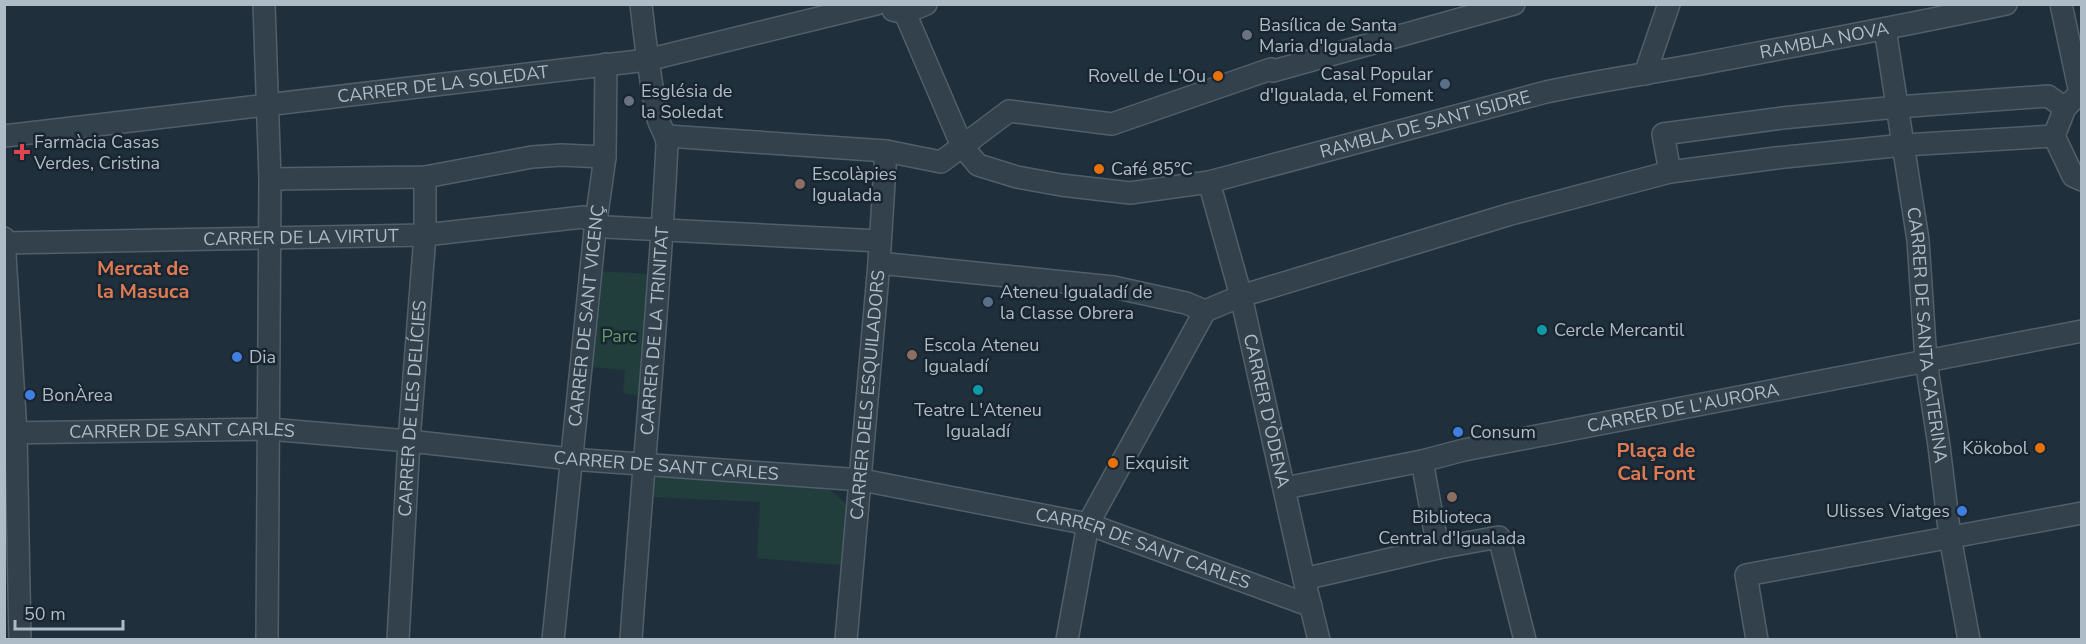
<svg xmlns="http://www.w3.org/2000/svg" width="2086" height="644" font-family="'Nunito Sans',sans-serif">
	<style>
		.green { fill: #213d3c }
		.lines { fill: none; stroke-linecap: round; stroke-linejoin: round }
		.minor-casing { stroke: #515f6a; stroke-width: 24 }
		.minor { stroke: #33414c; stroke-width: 21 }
		.worship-dot { fill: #6b7280; stroke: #192631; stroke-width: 2 }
		.food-dot { fill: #e8710a; stroke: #192631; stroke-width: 2 }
		.service-dot { fill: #5c6f8a; stroke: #192631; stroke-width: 2 }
		.health-dot { fill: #e0444e; stroke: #192631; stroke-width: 2 }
		.education-dot { fill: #8d6e63; stroke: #192631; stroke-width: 2 }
		.culture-dot { fill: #0f9aa8; stroke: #192631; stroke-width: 2 }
		.shop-dot { fill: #3f7fe0; stroke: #192631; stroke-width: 2 }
		.labels { text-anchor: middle; stroke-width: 5; stroke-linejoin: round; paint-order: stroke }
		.poi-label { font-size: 18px; fill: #aebcc8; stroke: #192631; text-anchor: start }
		.street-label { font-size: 18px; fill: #aebcc8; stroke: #192631 }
		.park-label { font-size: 18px; fill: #639c68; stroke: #192631 }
		.neighbourhood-label { font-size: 20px; font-weight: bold; fill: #df7b53; stroke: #192631 }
	</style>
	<rect width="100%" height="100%" fill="#1f303c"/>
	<g class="green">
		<path d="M599 271 651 274 640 396 623 393 625 370 588 367Z"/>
		<path d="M660 475 828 488 850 507 842 565 757 558 760 502 650 497 651 484Z"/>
	</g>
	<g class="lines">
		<defs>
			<g id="minor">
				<path d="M264 4 270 179 267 640"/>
				<path d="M2061 4 2080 93 2065 108 2054 136 2073 176 2082 180"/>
				<path d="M893 10 905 13 926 4"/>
				<path id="s1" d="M905 13 962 146 978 165 1017 177 1061 185 1130 193 1209 182 1546 92C1596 81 1645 74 1695 65 1799 45 1902 26 2006 4"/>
				<path id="s2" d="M1885 29 1918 240 1926 361 1939 446 1950 537 1969 640"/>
				<path d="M1645 74 1669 4"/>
				<path id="s3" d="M4 136 647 60 876 4"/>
				<path d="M667 136 886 151 941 162 1009 111 1112 124 1271 69 1273 71 1514 4"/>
				<path d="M1670 172 1663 134 1782 118 1897 107 2048 96 2065 108"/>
				<path d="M270 179 425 177 532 157 561 155 605 157"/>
				<path id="s4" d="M1209 182 1241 296 1304 579 1319 640"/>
				<path d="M4 238 16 433 20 640"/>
				<path id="s5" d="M4 243 425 235 583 217 606 227 880 241"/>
				<path d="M879 263 1113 287 1186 303 1205 311"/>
				<path d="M1205 311 1241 296 1511 214 1670 172 1776 158 1904 145 2054 136"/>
				<path id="s6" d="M4 433 269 429 409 441 571 459 862 480 1088 524 1311 606"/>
				<path d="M1422 461 1438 548"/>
				<path id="s7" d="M1285 488 1422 461 1464 450 2082 331"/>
				<path d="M1304 579 1438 548 1499 537 1525 640"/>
				<path id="s8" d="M398 640 409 441 425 235V177"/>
				<path id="s9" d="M553 640 596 221 605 157 606 64"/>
				<path id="s10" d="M631 640C642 475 659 310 667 145 667 133 659 127 657 115 650 78 645 42 641 4"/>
				<path id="s11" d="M846 640 879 263 886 151"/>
				<path d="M1067 640 1088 524 1205 311"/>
				<path d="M1757 640 1746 575 2082 513"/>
			</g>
		</defs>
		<use href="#minor" class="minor-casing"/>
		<use href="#minor" class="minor"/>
	</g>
	<g class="worship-dot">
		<circle cx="1247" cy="35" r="6"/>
		<circle cx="629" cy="101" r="6"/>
	</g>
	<g class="food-dot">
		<circle cx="1218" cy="76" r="6"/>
		<circle cx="1099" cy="169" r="6"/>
		<circle cx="2040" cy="448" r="6"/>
		<circle cx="1113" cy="463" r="6"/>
	</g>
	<g class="service-dot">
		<circle cx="1445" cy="84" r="6"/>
		<circle cx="988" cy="302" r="6"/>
	</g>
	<path class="health-dot" d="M19 143h6v6h6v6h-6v6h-6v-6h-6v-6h6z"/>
	<g class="education-dot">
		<circle cx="800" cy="184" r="6"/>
		<circle cx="912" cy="355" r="6"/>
		<circle cx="1452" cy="497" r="6"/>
	</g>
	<g class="culture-dot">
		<circle cx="1542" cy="330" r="6"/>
		<circle cx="978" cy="390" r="6"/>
	</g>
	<g class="shop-dot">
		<circle cx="237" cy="357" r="6"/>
		<circle cx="30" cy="395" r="6"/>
		<circle cx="1458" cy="432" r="6"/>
		<circle cx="1962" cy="511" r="6"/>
	</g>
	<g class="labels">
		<g class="poi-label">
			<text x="1259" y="31">Basílica de Santa<tspan x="1259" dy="21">Maria d'Igualada</tspan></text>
			<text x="1433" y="80" text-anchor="end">Casal Popular<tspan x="1433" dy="21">d'Igualada, el Foment</tspan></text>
			<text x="1206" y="82" text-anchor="end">Rovell de L'Ou</text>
			<text x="641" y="97">Església de<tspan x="641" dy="21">la Soledat</tspan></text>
			<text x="34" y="148">Farmàcia Casas<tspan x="34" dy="21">Verdes, Cristina</tspan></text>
			<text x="1111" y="175">Café 85°C</text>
			<text x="812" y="180">Escolàpies<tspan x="812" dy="21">Igualada</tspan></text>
			<text x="1000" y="298">Ateneu Igualadí de<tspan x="1000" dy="21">la Classe Obrera</tspan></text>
			<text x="1554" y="336">Cercle Mercantil</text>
			<text x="924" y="351">Escola Ateneu<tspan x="924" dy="21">Igualadí</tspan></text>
			<text x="249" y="363">Dia</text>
			<text x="42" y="401">BonÀrea</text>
			<text x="978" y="416" text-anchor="middle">Teatre L'Ateneu<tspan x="978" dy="21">Igualadí</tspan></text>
			<text x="1470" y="438">Consum</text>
			<text x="2028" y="454" text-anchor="end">Kökobol</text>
			<text x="1125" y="469">Exquisit</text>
			<text x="1950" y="517" text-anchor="end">Ulisses Viatges</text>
			<text x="1452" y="523" text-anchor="middle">Biblioteca<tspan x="1452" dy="21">Central d'Igualada</tspan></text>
		</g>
		<g class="street-label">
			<text dy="6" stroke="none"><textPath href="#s1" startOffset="1036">RAMBLA NOVA</textPath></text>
			<text dy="6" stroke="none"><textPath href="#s3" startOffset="442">CARRER DE LA SOLEDAT</textPath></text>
			<text dy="6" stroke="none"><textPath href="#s1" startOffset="628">RAMBLA DE SANT ISIDRE</textPath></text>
			<text dy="6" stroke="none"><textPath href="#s5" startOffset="297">CARRER DE LA VIRTUT</textPath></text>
			<text dy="6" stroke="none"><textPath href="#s9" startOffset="326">CARRER DE SANT VICENÇ</textPath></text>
			<text dy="6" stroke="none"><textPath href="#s10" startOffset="310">CARRER DE LA TRINITAT</textPath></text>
			<text dy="6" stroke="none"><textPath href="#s2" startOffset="309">CARRER DE SANTA CATERINA</textPath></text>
			<text dy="6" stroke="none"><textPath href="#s11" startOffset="246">CARRER DELS ESQUILADORS</textPath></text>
			<text dy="6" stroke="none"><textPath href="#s8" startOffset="232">CARRER DE LES DELÍCIES</textPath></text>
			<text dy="6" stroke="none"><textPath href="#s7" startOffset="406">CARRER DE L'AURORA</textPath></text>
			<text dy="6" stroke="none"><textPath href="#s4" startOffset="236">CARRER D'ÒDENA</textPath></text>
			<text dy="6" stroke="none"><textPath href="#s6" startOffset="178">CARRER DE SANT CARLES</textPath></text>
			<text dy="6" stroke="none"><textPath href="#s6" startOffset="664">CARRER DE SANT CARLES</textPath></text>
			<text dy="6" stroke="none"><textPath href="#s6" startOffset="1150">CARRER DE SANT CARLES</textPath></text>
		</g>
		<g class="park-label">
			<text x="619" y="342">Parc</text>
		</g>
		<g class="neighbourhood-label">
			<text x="143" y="275">Mercat de<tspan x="143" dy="23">la Masuca</tspan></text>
			<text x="1656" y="457">Plaça de<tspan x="1656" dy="23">Cal Font</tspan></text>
		</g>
	</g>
	<rect width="2086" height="644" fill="none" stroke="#aebcc8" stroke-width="12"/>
	<path d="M15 620v9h108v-9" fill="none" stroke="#aebcc8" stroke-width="3"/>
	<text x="24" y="620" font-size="18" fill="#aebcc8" stroke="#192631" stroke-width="4.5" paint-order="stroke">50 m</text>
</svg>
